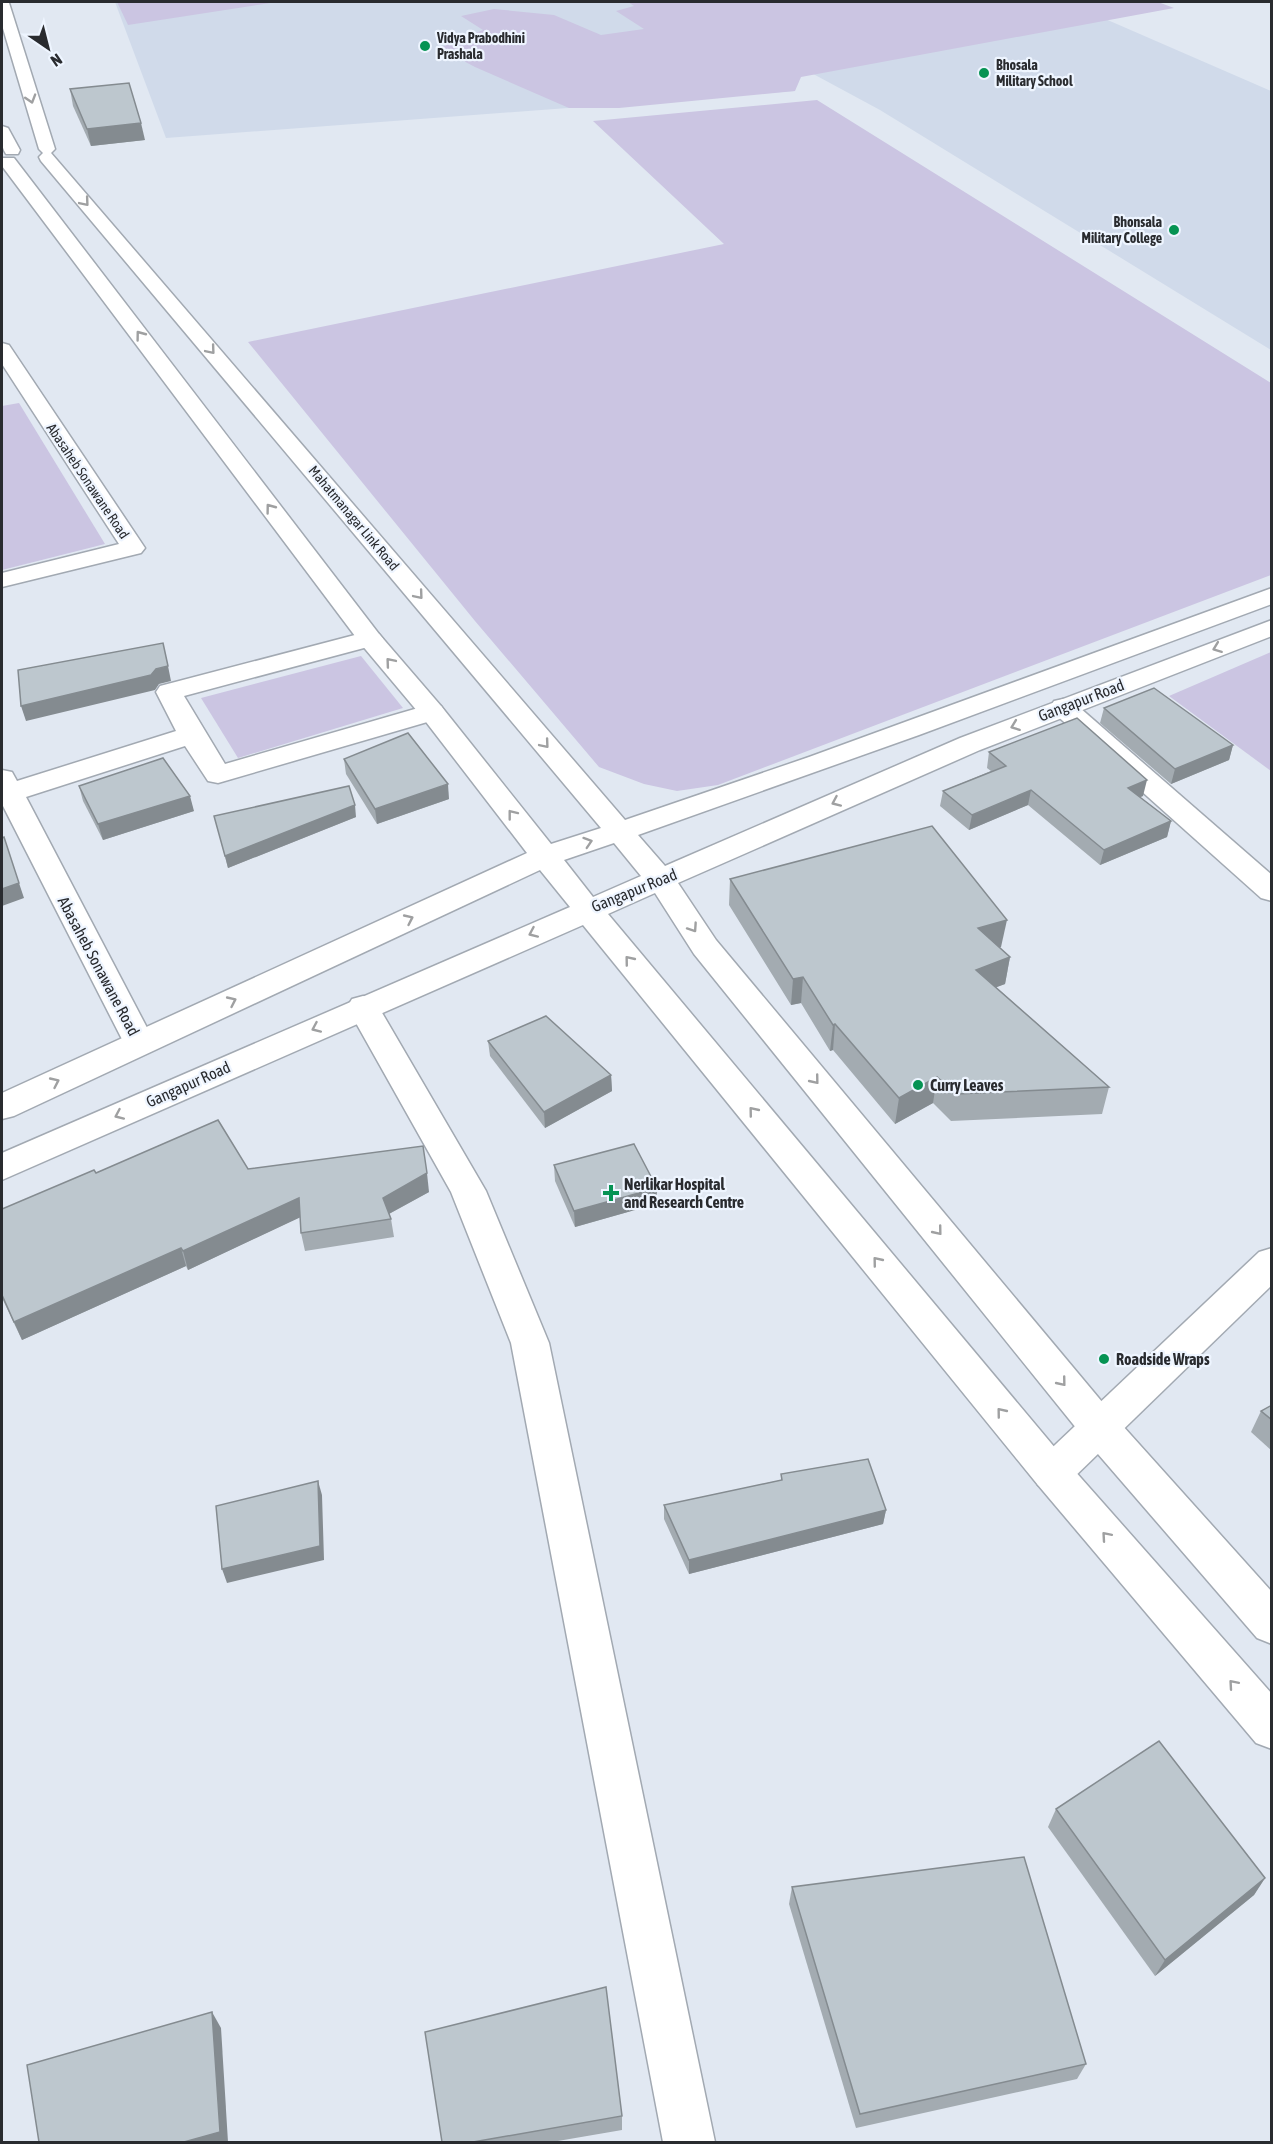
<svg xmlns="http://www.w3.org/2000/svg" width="1273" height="2144" font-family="'Asap Condensed',sans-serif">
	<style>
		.built { fill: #d0daea }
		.green { fill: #cbc5e2 }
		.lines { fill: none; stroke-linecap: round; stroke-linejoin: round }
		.minor-casing { stroke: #a2a9b2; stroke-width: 3 }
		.major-casing { stroke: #a2a9b2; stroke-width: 3 }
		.minor { fill: #fff; fill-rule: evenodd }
		.major { fill: #fff; fill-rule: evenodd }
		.wall { fill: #a3abb1 }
		.shaded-wall { fill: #848b90 }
		.building { fill: #bdc7ce; stroke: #848b90; stroke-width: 1.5 }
		.oneway { stroke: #9fa0a1 }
		.poi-dot { fill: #059353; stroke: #eef5ff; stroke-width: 2 }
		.labels { text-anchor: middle; stroke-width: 4.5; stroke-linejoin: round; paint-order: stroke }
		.far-poi-label { font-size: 14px; font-weight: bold; fill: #292b2f; stroke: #eef5ff; text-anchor: start }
		.far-street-label { font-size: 14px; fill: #292b2f; stroke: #eef5ff }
		.street-label { font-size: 16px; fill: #292b2f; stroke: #eef5ff }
		.poi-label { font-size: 16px; font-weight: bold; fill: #292b2f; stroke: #eef5ff; text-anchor: start }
	</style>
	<rect width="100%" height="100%" fill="#e1e8f2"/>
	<g class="built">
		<path d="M115 2H640L795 91 166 138Z"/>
		<path d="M1080 8 1271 91V350L880 110 804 69Z"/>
	</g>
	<g class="green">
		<path d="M117 2H277L128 25Z"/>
		<path d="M628 2H1158L1174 8 801 77 795 91 619 108H569L475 67 439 48 483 30 461 16 494 9 554 15 601 35 644 29 616 11 634 6Z"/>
		<path d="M817 100 1271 383V575L718 785 677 791 644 784 599 767 475 621 248 342 724 244 593 121Z"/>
		<path d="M19 403 105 544 2 570V406Z"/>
		<path d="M1271 652V771L1169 696Z"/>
		<path d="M361 656 403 708 238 758 201 698Z"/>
	</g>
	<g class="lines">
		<defs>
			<g id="minor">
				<path d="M2 343 9 345 145 548 141 553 2 587V573L119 544 2 364Z"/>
				<path d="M370 631 379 634 383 639 379 644 184 696 225 764 432 704 441 706 445 712 441 718 218 783 208 781 185 746 26 797 155 1043 150 1051 139 1055 128 1051 2 804V770L12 772 17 781 176 731 156 692 160 686Z"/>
				<path d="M1063 699 1072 701 1272 875V901L1261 898 1054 713 1050 707 1054 701Z"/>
				<path d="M363 996 374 999 486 1191 549 1343 715 2142H663L511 1343 451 1192 347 1007 352 999Z"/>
				<path d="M1272 1248V1285L1066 1485 1052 1491 1038 1485 1032 1473 1038 1461 1259 1252Z"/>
			</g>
			<g id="major">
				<path d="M2 2 9 3 55 149 51 153 625 820 809 757 1272 588V604L919 735 638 835 665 866 960 738 1272 620V636L980 750 678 883 716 940 1113 1415 1272 1592V1644L1257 1638 1085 1439 694 954 655 893 608 914 1066 1461 1272 1694V1749L1256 1743 1038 1485 583 925 2 1180V1153L570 907 540 870 14 1116 2 1119V1093L527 853 423 718 361 644 2 166V158H14L379 634 441 706 551 844 601 828 41 161 39 157 43 153 39 149 2 25ZM614 843 641 876 593 897 564 860Z"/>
				<path d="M2 126 8 128 20 150 18 154H6C0 145 1 135 2 126Z"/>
			</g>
		</defs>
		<use href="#minor" class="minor-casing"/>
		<use href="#major" class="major-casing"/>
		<use href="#minor" class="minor"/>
		<use href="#major" class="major"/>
	</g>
	<g class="wall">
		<path d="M70 89 145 140 91 146 73 106Z"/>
		<path d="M1104 708 1233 745 1229 760 1171 784 1100 723Z"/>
		<path d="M989 752 1143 796 1140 797 1171 821 1167 837 1100 865 1028 805 969 830 940 806 943 791 991 771 987 768Z"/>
		<path d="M344 759 449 799 377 824 346 774Z"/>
		<path d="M79 786 194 811 103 840 83 801Z"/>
		<path d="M214 816 356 817 228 868Z"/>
		<path d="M730 879 1001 947H999L1010 957 1005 984 996 987 1109 1087 1102 1114 951 1121 933 1103 895 1124 833 1050 830 1051 801 1003 791 1005 729 905Z"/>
		<path d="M488 1041 611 1075 612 1091 545 1128 490 1056Z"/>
		<path d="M554 1165 657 1188 656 1204 575 1227 555 1181Z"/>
		<path d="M248 1169 429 1192 389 1214 391 1219 394 1237 305 1251 301 1233 300 1217 188 1270 186 1266 22 1340 2 1298V1209L96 1173Z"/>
		<path d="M1272 1405V1451L1251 1432 1261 1411Z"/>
		<path d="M781 1474 886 1510 883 1524 689 1574 664 1519V1505L781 1480Z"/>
		<path d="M1056 1809 1265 1878 1254 1895 1155 1976 1048 1827Z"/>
		<path d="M792 1887 1086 2064 1077 2079 856 2128 789 1904Z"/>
		<path d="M622 2116V2130L552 2142H442Z"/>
	</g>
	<g class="shaded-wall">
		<path d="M141 123 145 140 91 146 87 129Z"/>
		<path d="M168 666 171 681 159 684 155 690 26 721 21 706Z"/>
		<path d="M1233 745 1229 760 1171 784 1175 769Z"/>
		<path d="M1147 780 1143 796 1125 803 1128 788Z"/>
		<path d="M448 784 449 799 377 824 375 809Z"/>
		<path d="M1031 790 1028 805 969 830 972 815Z"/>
		<path d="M190 796 194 811 103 840 98 824Z"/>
		<path d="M355 805 356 817 228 868 225 856Z"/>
		<path d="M1171 821 1167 837 1100 865 1104 850Z"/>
		<path d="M19 883 24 898 2 906V889Z"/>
		<path d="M1007 920 1001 947 973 955 978 928Z"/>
		<path d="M1010 957 1005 984 971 997 976 970Z"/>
		<path d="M803 977 801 1003 791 1005 793 979Z"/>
		<path d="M835 1024 833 1050 830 1051 833 1025Z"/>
		<path d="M611 1075 612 1091 545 1128 544 1112Z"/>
		<path d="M937 1077 933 1103 895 1124 899 1098Z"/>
		<path d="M427 1173 429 1192 385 1216 383 1198Z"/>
		<path d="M657 1188 656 1204 575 1227 574 1211Z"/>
		<path d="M299 1198 303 1216 188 1270 183 1251Z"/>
		<path d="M181 1248 186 1266 22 1340 14 1322Z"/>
		<path d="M318 1481 322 1495 324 1560 227 1583 222 1569Z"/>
		<path d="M886 1510 883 1524 689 1574V1560Z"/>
		<path d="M1265 1878 1254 1895 1155 1976 1165 1960Z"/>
		<path d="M212 2012 221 2028 228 2142H184Z"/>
	</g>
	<g class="building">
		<path d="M129 83 141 123 87 129 70 89Z"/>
		<path d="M163 643 168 666 156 669 151 675 21 706 18 670Z"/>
		<path d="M1154 688 1233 745 1175 769 1104 708Z"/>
		<path d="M1077 718 1147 780 1128 788 1171 821 1104 850 1031 790 972 815 943 791 1006 766 989 752Z"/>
		<path d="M408 733 448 784 375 809 344 759Z"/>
		<path d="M163 758 190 796 98 824 79 786Z"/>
		<path d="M349 786 355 805 225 856 214 816Z"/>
		<path d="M932 826 1007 920 978 928 1010 957 976 970 1109 1087 956 1094 937 1077 899 1098 835 1024 833 1025 803 977 793 979 730 879Z"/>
		<path d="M4 837 19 883 2 889V838Z"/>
		<path d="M546 1016 611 1075 544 1112 488 1041Z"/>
		<path d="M218 1120 248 1169 423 1146 427 1173 383 1198 391 1219 301 1233 299 1198 183 1251 181 1248 14 1322 2 1295V1209L94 1170 96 1173Z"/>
		<path d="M634 1144 657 1188 574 1211 554 1165Z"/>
		<path d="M1272 1405V1420L1261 1411Z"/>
		<path d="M868 1459 886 1510 689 1560 664 1505 782 1480 781 1474Z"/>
		<path d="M318 1481 320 1546 222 1569 216 1506Z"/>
		<path d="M1159 1741 1265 1878 1165 1960 1056 1809Z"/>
		<path d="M1024 1857 1086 2064 860 2114 792 1887Z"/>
		<path d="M606 1987 622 2116 473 2142H442L425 2032Z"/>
		<path d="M212 2012 220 2132 184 2142H39L27 2065Z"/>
	</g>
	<defs><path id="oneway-chevron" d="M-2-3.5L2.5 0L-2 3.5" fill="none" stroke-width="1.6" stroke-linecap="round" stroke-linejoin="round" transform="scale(1.5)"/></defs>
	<g class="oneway">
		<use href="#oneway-chevron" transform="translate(31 99) rotate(73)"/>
		<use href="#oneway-chevron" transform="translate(85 202) rotate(50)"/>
		<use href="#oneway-chevron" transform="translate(140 335) rotate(-127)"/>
		<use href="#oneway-chevron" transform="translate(211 350) rotate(50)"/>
		<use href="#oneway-chevron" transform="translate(270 508) rotate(-127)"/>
		<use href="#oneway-chevron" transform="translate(419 595) rotate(50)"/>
		<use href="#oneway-chevron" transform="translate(1217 648) rotate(159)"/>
		<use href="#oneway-chevron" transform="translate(390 662) rotate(-130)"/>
		<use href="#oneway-chevron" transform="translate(1015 726) rotate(159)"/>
		<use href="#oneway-chevron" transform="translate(545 744) rotate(50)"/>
		<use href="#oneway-chevron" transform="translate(836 802) rotate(156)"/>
		<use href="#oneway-chevron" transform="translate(512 814) rotate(-128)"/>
		<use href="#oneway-chevron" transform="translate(588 842) rotate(-18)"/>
		<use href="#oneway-chevron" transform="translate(409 919) rotate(-25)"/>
		<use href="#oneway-chevron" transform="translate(693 928) rotate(56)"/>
		<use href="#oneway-chevron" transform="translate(533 933) rotate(156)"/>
		<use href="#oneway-chevron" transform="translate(629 960) rotate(-129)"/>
		<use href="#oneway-chevron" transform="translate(232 1001) rotate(-25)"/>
		<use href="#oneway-chevron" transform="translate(316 1028) rotate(156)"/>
		<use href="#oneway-chevron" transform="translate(815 1080) rotate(51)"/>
		<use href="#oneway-chevron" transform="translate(55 1082) rotate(-25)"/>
		<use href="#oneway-chevron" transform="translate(753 1111) rotate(-129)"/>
		<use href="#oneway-chevron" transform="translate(119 1115) rotate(156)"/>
		<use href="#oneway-chevron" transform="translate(938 1231) rotate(51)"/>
		<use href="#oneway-chevron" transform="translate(877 1261) rotate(-129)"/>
		<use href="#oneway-chevron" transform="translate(1062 1382) rotate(51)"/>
		<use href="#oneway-chevron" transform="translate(1001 1412) rotate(-129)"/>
		<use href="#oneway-chevron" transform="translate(1106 1536) rotate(-131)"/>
		<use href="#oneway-chevron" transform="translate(1233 1684) rotate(-131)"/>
	</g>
	<g class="poi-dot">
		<circle cx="425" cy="46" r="6"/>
		<circle cx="984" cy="73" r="6"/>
		<circle cx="1174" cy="230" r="6"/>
		<circle cx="918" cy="1085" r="6"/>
		<path d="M608 1184h6v6h6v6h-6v6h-6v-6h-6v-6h6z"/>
		<circle cx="1104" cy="1359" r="6"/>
	</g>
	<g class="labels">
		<g class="far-poi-label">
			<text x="437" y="43">Vidya Prabodhini<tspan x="437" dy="16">Prashala</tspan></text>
			<text x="996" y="70">Bhosala<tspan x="996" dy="16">Military School</tspan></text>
			<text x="1162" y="227" text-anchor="end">Bhonsala<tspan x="1162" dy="16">Military College</tspan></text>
		</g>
		<g class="far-street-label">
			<text transform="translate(88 481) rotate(56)" y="5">Abasaheb Sonawane Road</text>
			<text transform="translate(354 518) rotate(50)" y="5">Mahatmanagar Link Road</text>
		</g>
		<g class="street-label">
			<text transform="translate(1081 700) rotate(-21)" y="6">Gangapur Road</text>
			<text transform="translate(634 890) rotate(-22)" y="6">Gangapur Road</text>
			<text transform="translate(99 966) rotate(62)" y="6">Abasaheb Sonawane Road</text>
			<text transform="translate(188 1084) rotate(-24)" y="6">Gangapur Road</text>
		</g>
		<g class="poi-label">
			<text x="930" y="1091">Curry Leaves</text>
			<text x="624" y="1190">Nerlikar Hospital<tspan x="624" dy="18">and Research Centre</tspan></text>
			<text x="1116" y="1365">Roadside Wraps</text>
		</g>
	</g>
	<rect width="1273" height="2144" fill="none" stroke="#292b2f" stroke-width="6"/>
	<g transform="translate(48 48) rotate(145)" stroke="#eef5ff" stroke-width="4.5" paint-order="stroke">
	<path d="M0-4.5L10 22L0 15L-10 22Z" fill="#292b2f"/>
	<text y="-9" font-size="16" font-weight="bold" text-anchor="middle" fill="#292b2f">N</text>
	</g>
</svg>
